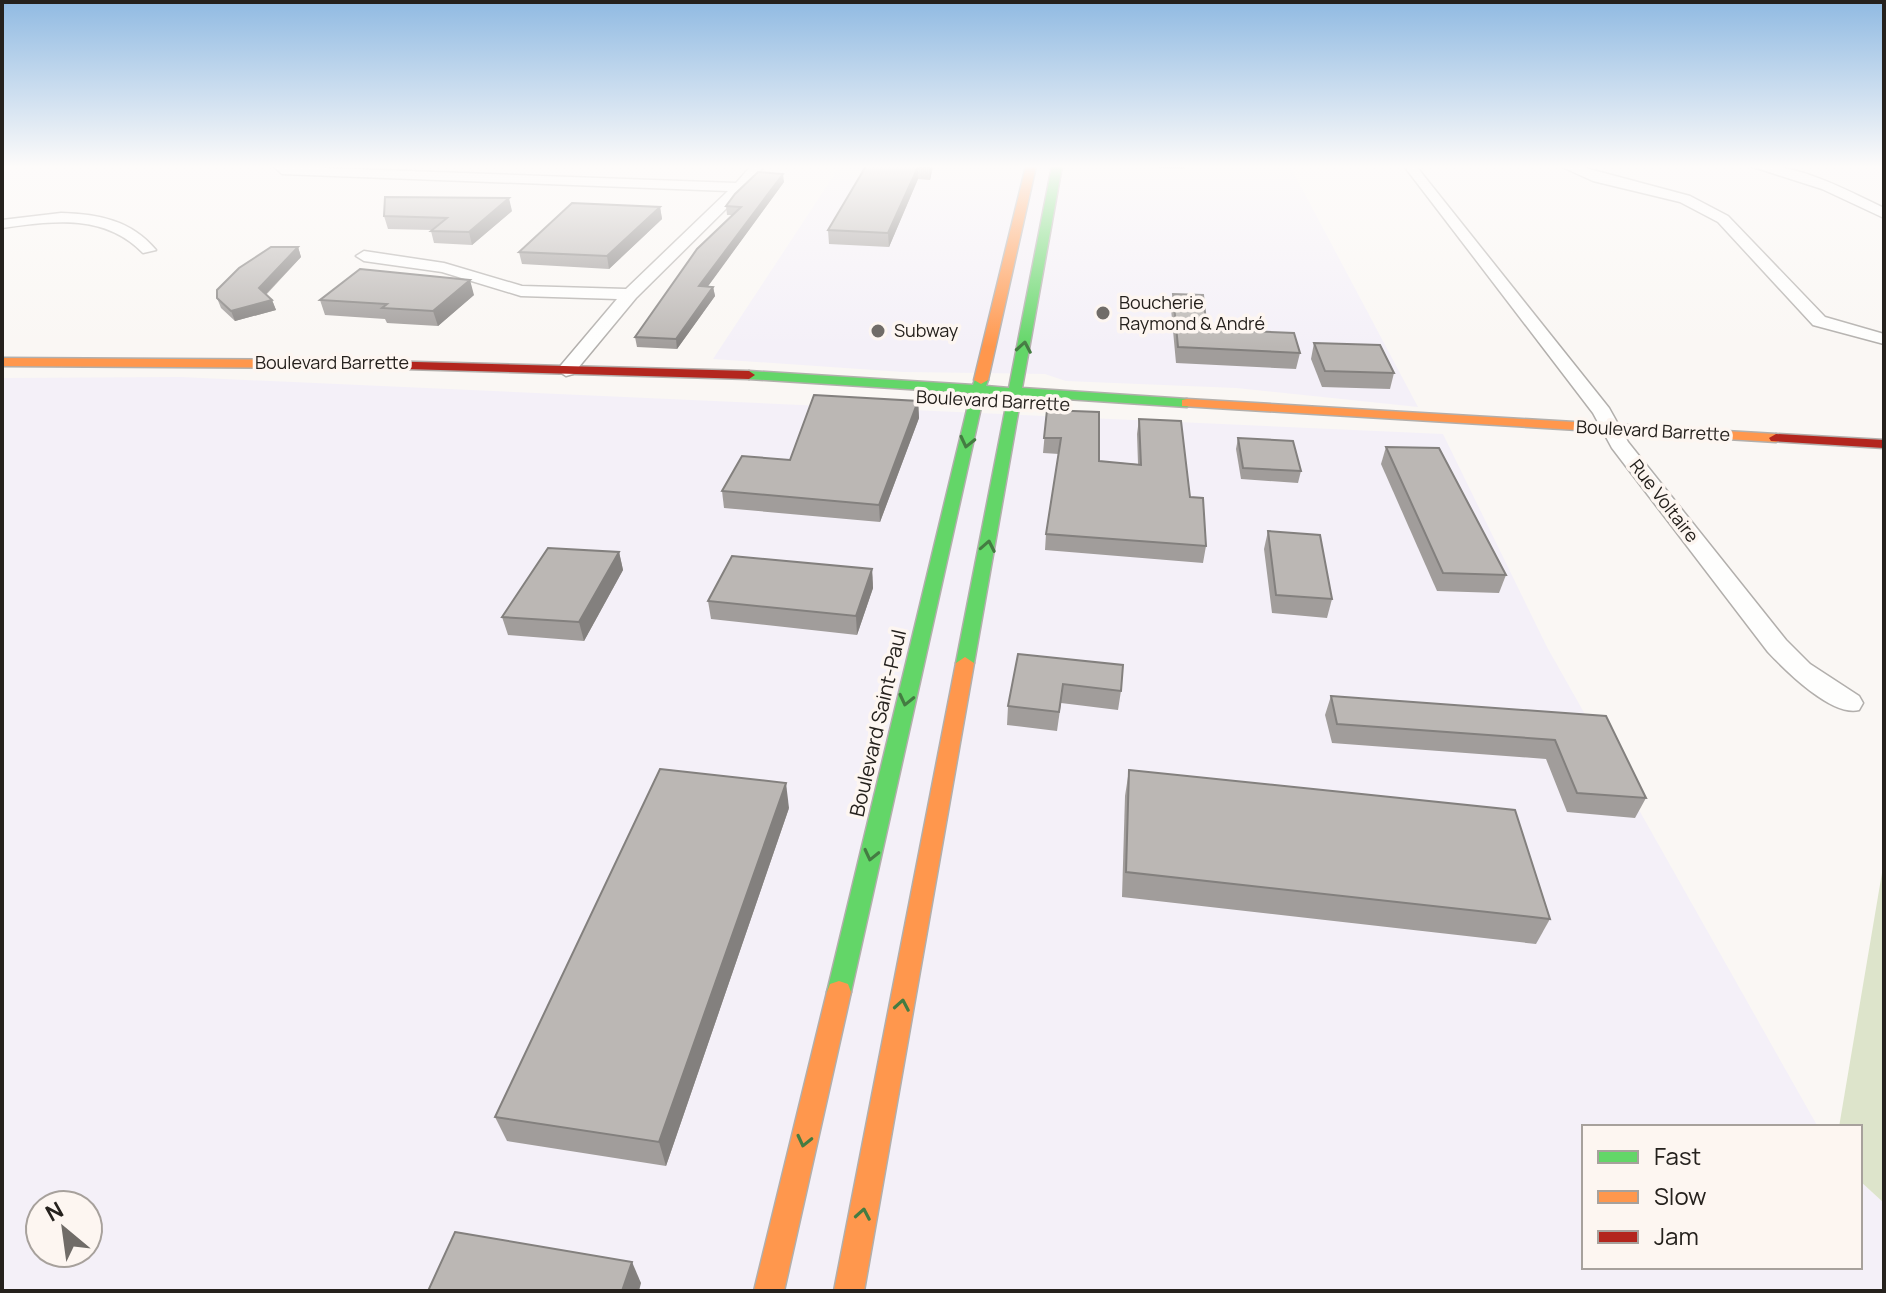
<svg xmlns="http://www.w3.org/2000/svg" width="1886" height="1293" font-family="Manrope,sans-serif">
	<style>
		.commercial { fill: #f4f0f8; fill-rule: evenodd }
		.green { fill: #dde4cb }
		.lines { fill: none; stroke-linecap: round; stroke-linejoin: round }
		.street-casing { stroke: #b2afac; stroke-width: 3 }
		.fast-casing { stroke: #b2afac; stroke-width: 3 }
		.slow-casing { stroke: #b2afac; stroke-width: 3 }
		.jam-casing { stroke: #b2afac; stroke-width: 3 }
		.street { fill: #fefefd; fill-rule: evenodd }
		.fast { fill: #63d668; fill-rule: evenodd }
		.slow { fill: #ff974d; fill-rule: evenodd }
		.jam { fill: #b3261e; fill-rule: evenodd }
		.wall { fill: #a19d9b }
		.shaded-wall { fill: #83807e }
		.building { fill: #bbb7b4; stroke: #83807e; stroke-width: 2 }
		.oneway { stroke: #447c42 }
		.poi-dot { fill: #706c68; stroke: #fdf6f1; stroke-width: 3 }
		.labels { text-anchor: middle; stroke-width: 7; stroke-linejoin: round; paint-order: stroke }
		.far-poi-label { font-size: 18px; fill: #25211d; stroke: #fdf6f1; text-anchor: start }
		.far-street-label { font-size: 18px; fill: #25211d; stroke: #fdf6f1 }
		.street-label { font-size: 20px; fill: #25211d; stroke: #fdf6f1 }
	</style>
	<rect width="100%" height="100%" fill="#faf7f4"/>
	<g class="commercial">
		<path d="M840 166H1290L1418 407 1236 388 1066 381 1045 374 903 372 713 359Z"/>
		<path d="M181 377 1443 434 1547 647 1818 1127H1584V1267H1860V1181L1884 1203V1291H2V378ZM40 1205H88V1253H40Z"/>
	</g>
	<path class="green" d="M1884 861V1203L1860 1181V1127H1839Z"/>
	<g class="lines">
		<defs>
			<g id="street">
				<path d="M273 166 736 183 751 166H764L745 190 636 298 573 374 566 376 557 370 617 299 521 296 442 272 364 261 356 256 364 251 444 263 522 286 626 289 728 191 282 174Z"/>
				<path d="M1404 166H1416L1609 408 1628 442 1786 640 1810 664 1859 696 1863 703 1859 710C1832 717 1786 671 1768 652L1612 448 1593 413Z"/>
				<path d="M1560 166H1578L1690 196 1728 216 1825 317 1884 334V344L1813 325 1718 222 1680 202 1593 181Z"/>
				<path d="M1750 166C1796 162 1844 189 1884 208V218L1822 189Z"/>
				<path d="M61 213C98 214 131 220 156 250L143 253C104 213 53 221 2 228V220Z"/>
			</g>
			<path id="fast" d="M1052 166H1062L1022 388 1187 399 1194 403 1187 407 1021 396 974 663 965 669 956 663 1008 396 984 394 851 992 848 1000 839 1003 830 1000 827 992 971 393 749 379 743 375 749 371 973 385 976 377 981 376 988 380 986 386 1009 388Z"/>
			<g id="slow">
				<path d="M1026 166H1036L988 380 981 384 974 380Z"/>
				<path d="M2 358 341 360 347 364 341 368 2 366Z"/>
				<path d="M1187 399 1776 434 1783 438 1776 442 1182 406V400Z"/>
				<path d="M965 657 974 663 864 1291H834L956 663Z"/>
				<path d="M839 981 848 984 851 992 784 1291H754L827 992 830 984Z"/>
			</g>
			<g id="jam">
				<path d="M341 360 749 371 755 375 749 379 336 367 335 364Z"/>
				<path d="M1776 434 1884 440V448L1771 441 1769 438Z"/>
			</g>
		</defs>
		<use href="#street" class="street-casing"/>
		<use href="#fast" class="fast-casing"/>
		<use href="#slow" class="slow-casing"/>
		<use href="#jam" class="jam-casing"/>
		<use href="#street" class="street"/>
		<use href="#fast" class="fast"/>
		<use href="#slow" class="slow"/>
		<use href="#jam" class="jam"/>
	</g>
	<g class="wall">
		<path d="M866 166H933L930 180 918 179 889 247 829 244 828 230Z"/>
		<path d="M1120 166H1186L1185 169Z"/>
		<path d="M784 182 707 287H713L715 296 677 349 637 347 635 337 732 215H727L726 206Z"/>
		<path d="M660 207 662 219 609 269 522 264 519 252Z"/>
		<path d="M512 211 472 245 434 243 431 231 432 230 388 229 384 216Z"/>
		<path d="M298 247 301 257 266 295 272 300 276 310 235 321 221 308 217 298Z"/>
		<path d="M1173 294 1207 329 1300 353 1296 369 1176 363 1171 309Z"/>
		<path d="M474 295 438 326 387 323 385 319 325 315 320 300Z"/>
		<path d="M1314 343 1394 373 1390 389 1322 387 1311 359Z"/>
		<path d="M918 401 919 418 880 522 724 508 722 491Z"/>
		<path d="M1047 410 1099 461 1138 464 1137 434 1139 419 1190 497 1206 546 1203 563 1045 550 1046 534 1059 454 1043 453Z"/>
		<path d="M1238 438 1301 471 1298 483 1241 479 1236 449Z"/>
		<path d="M1386 447 1506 575 1499 593 1437 591 1381 464Z"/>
		<path d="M1268 531 1332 599 1327 618 1272 613 1264 549Z"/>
		<path d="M619 552 623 570 584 641 508 635 502 617Z"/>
		<path d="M872 569 873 588 857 635 711 619 708 601Z"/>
		<path d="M1018 654 1121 691 1118 710 1061 703 1057 731 1007 725 1008 706Z"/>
		<path d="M1331 696 1606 716 1646 798 1635 818 1567 812 1546 759 1332 743 1325 715Z"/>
		<path d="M1129 770 1550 919 1536 944 1122 897 1125 796Z"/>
		<path d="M789 808 666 1166 507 1141 495 1117Z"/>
	</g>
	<g class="shaded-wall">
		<path d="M930 166H933L930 180Z"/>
		<path d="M918 167V179L889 247 888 233Z"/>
		<path d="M783 174 784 182 701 296 699 286Z"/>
		<path d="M509 198 512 211 472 245 469 232Z"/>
		<path d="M660 207 662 219 609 269 607 256Z"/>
		<path d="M298 247 301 257 262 298 259 288Z"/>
		<path d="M470 280 474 295 438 326 433 311Z"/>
		<path d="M713 287 715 296 677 349 676 339Z"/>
		<path d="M272 300 276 310 235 321 231 311Z"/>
		<path d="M918 401 919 418 880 522 879 505Z"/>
		<path d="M619 552 623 570 584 641 579 622Z"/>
		<path d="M872 569 873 588 857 635 856 616Z"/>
		<path d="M786 783 789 808 666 1166 659 1142Z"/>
		<path d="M632 1262 641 1283 639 1291H622Z"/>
	</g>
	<g class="building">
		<path d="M866 166H930V167H918L888 233 828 230Z"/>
		<path d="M758 172 783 174 699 286 713 287 676 339 635 337 697 249 741 207 726 206 735 194Z"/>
		<path d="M385 197 509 198 469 232 431 231 447 218 384 216Z"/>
		<path d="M572 203 660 207 607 256 519 252Z"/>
		<path d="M271 247H298L259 288 272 300 231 311 217 298V290L239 268Z"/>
		<path d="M360 269 470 280 433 311 382 308 387 304 320 300Z"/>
		<path d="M1173 294 1203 295 1207 329 1294 333 1300 353 1178 347Z"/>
		<path d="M1314 343 1380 345 1394 373 1325 371Z"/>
		<path d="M814 395 918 401 879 505 722 491 742 456 790 460Z"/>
		<path d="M1047 410 1099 412V461L1141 465 1139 419 1181 421 1190 497 1203 498 1206 546 1046 534 1061 438H1044Z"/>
		<path d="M1238 438 1293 441 1301 471 1243 468Z"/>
		<path d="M1386 447 1439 448 1506 575 1443 573Z"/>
		<path d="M1268 531 1320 535 1332 599 1276 595Z"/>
		<path d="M548 548 619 552 579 622 502 617Z"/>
		<path d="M732 556 872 569 856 616 708 601Z"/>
		<path d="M1018 654 1123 665 1121 691 1063 684 1059 712 1008 706Z"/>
		<path d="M1331 696 1606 716 1646 798 1577 793 1555 740 1337 724Z"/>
		<path d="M660 769 786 783 659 1142 495 1117Z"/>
		<path d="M1129 770 1515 810 1550 919 1126 872Z"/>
		<path d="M455 1232 632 1262 622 1291H428Z"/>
	</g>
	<defs><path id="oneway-chevron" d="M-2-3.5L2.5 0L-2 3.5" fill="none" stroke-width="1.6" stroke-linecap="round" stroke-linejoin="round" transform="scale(2)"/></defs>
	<g class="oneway">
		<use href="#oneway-chevron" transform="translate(1024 347) rotate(-80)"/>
		<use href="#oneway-chevron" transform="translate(967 442) rotate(103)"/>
		<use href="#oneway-chevron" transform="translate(988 546) rotate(-79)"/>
		<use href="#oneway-chevron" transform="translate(906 700) rotate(103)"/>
		<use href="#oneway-chevron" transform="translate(871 855) rotate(103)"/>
		<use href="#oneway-chevron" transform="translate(902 1005) rotate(-80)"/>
		<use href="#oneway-chevron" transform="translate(804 1141) rotate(103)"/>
		<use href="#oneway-chevron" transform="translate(863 1214) rotate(-80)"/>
	</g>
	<linearGradient id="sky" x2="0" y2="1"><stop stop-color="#90bae2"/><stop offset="0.48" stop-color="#fdfbfa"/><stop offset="1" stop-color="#fdfbfa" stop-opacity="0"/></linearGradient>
	<rect width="1886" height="347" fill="url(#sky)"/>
	<g class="poi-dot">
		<circle cx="1103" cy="313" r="8"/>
		<circle cx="878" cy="331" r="8"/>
	</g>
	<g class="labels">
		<g class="far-poi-label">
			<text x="1119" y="309">Boucherie<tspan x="1119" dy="21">Raymond &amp; André</tspan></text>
			<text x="894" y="337">Subway</text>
		</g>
		<g class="far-street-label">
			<text x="332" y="369">Boulevard Barrette</text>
			<text transform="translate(993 401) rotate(3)" y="6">Boulevard Barrette</text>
			<text transform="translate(1653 431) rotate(3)" y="6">Boulevard Barrette</text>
			<text transform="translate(1664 501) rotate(52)" y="6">Rue Voltaire</text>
		</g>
		<g class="street-label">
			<text transform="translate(878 723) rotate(-77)" y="7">Boulevard Saint-Paul</text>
		</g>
	</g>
	<rect width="1886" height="1293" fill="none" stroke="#25211d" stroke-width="8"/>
	<rect x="1582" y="1125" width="280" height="144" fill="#fdf6f1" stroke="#a7a19c" stroke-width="2"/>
	<rect x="1598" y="1151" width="40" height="12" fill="#63d668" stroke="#a7a19c" stroke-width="2"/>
	<text x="1654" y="1165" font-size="24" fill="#25211d">Fast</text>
	<rect x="1598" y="1191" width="40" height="12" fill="#ff974d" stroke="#a7a19c" stroke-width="2"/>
	<text x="1654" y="1205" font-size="24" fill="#25211d">Slow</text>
	<rect x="1598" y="1231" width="40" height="12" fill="#b3261e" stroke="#a7a19c" stroke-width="2"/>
	<text x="1654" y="1245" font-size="24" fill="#25211d">Jam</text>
	<g transform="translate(64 1229) rotate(331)"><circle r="38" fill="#fdf6f1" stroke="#a7a19c" stroke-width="2"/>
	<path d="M0-6L14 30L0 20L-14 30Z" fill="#706c68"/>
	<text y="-12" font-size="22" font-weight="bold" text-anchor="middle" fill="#25211d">N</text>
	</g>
</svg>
